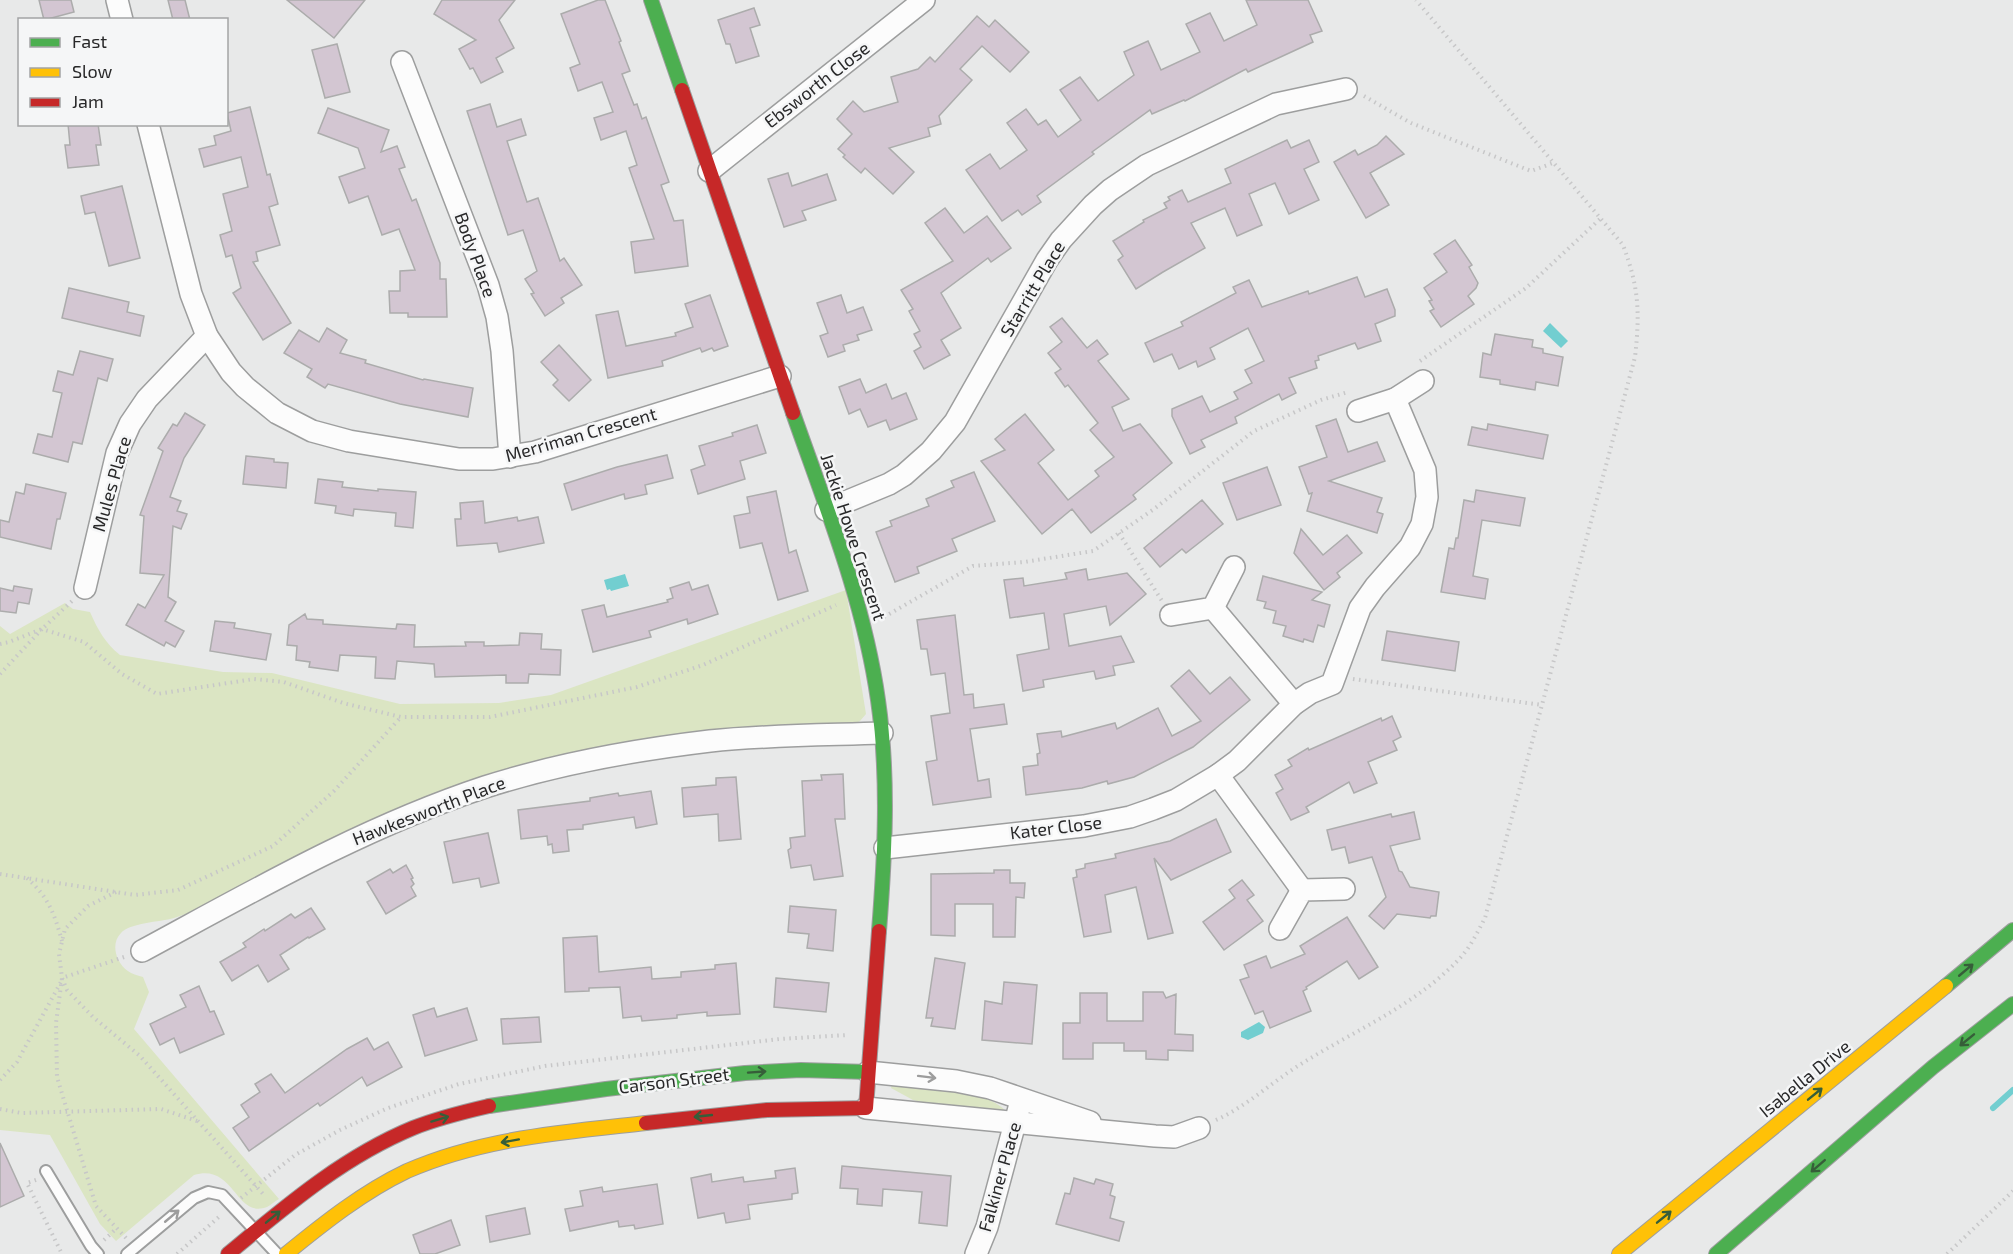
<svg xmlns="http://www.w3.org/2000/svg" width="2013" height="1254" font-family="'Exo 2',sans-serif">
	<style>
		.green { fill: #dbe5c3 }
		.water { fill: #72ced0 }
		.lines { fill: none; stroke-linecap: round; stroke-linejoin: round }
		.stream { stroke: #72ced0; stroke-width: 6 }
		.building { fill: #d3c6d2; stroke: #acacac; stroke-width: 1.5 }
		.lane-casing { stroke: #9d9e9e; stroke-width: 14 }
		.street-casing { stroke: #9d9e9e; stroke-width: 24 }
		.fast-casing { stroke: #9d9e9e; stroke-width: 16 }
		.slow-casing { stroke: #9d9e9e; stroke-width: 16 }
		.jam-casing { stroke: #9d9e9e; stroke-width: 16 }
		.path { stroke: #c7c7c8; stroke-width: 4; stroke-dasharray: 1.5 4.5; stroke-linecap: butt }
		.lane { stroke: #fcfcfc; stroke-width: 10 }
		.street { stroke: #fcfcfc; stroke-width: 21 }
		.fast { stroke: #4caf50; stroke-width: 14 }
		.slow { stroke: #ffc107; stroke-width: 14 }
		.jam { stroke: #c62828; stroke-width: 14 }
		.oneway { stroke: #365e39 }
		.oneway2 { stroke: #9d9d9d }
		.labels { text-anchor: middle; stroke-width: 5; stroke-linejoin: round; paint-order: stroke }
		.street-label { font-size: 18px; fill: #282829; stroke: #f5f6f7 }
	</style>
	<rect width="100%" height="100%" fill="#e8e9e9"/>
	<g class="green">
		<path d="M846 590 866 714 860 721 851 726 547 760 204 908C194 911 184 915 174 918 160 922 129 923 121 933 114 940 114 950 118 959 123 970 131 974 143 977L149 992 134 1029 279 1199C275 1201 271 1205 267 1207 235 1219 235 1163 194 1175L116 1241 100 1224 50 1135 0 1130V626L10 634 65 603 73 609 90 612C98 630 105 643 120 655L223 672 272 673 400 704 499 703 551 695Z"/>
		<path d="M892 1084C924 1088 982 1087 1006 1111L936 1106 913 1100 891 1088Z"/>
	</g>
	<g class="water">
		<path d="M1550 323 1568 341 1561 348 1543 331Z"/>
		<path d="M625 574 629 586 611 591 610 589 607 590 604 580Z"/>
		<path d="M1259 1022 1265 1027 1263 1033 1248 1040 1241 1037V1032Z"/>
	</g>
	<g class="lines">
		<path class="stream" d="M1993 1108 2013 1090"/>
	</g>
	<g class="building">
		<path d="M39 0H71L74 12 44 20Z"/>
		<path d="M168 0H185L190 20H173Z"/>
		<path d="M287 0H365L334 38Z"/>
		<path d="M442 0H515L499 20 514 48 496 58 503 72 481 83 473 68 470 69 459 49 476 40 434 14Z"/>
		<path d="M598 0H605L621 41 619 42 630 71 622 74 634 105 637 104 642 119 646 117 669 182 661 185 674 221 683 220 688 266 635 273 631 242 654 239 629 168 637 165 626 131 601 140 594 118 613 112 602 82 578 91 570 68 580 64 561 14Z"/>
		<path d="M1246 0H1308L1322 31 1310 35 1313 42 1248 72 1246 69 1185 101 1184 100 1152 114 1150 110 1092 152 1094 154 1037 196 1041 202 1022 215 1018 210 1002 221 966 170 990 154 1000 169 1027 150 1007 123 1026 109 1038 125 1046 120 1058 137 1081 120 1060 90 1080 77 1098 101 1134 75 1124 52 1148 41 1161 70 1200 52 1186 24 1210 13 1224 41 1257 25Z"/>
		<path d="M754 8 760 25 750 28 759 56 736 63 730 44H726L718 20Z"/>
		<path d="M977 16 989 27 995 20 1029 52 1010 72 982 46 960 69 972 80 939 116 941 124 928 128 930 136 889 148 914 172 893 194 865 168 861 173 843 157 845 155 838 149 852 134 837 119 853 101 864 112 898 102 891 77 918 69 930 57 935 62Z"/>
		<path d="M337 44 350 92 325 98 312 50Z"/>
		<path d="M490 104 497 127 521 119 526 135 507 141 527 202 538 198 560 261 564 258 582 285 561 298 564 303 545 316 531 294 534 293 525 279 537 271 523 230 508 235 467 111Z"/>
		<path d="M250 107 267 175 270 174 278 204 269 207 280 245 256 252 258 261 253 262 291 323 263 340 233 293 241 288 232 255 226 257 220 235 232 231 223 194 248 187 241 157 204 167 199 149 216 145 214 136 231 131 227 113Z"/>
		<path d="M328 108 389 130 381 152 397 146 405 167 399 169 412 201 416 199 440 263V279H446L447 317H408V313H390L389 291H400V271L415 270 399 229 382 235 368 196 349 203 339 177 365 168 358 148 318 133Z"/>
		<path d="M68 124H98L101 145H96L99 165 68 168 65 145H70Z"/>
		<path d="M1386 136 1404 154 1370 173 1389 205 1366 218 1334 162 1355 150 1358 155 1377 145Z"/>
		<path d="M1287 140 1291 148 1309 140 1319 162 1304 169 1319 200 1289 214 1275 183 1249 194 1262 225 1237 236 1225 208 1191 223 1205 248 1163 272 1136 289 1118 260 1123 256 1113 241 1144 222 1143 220 1167 208 1164 203 1170 200 1168 197 1182 190 1188 202 1231 183 1225 169Z"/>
		<path d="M788 173 792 186 827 174 836 200 802 211 806 220 784 227 768 179Z"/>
		<path d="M122 186 140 258 109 266 95 212 85 214 81 196Z"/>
		<path d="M945 208 964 233 987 216 1011 248 991 262 988 258 941 293 961 328 941 340 950 355 924 369 914 351 921 347 914 334 920 331 909 311 913 309 901 290 953 261 925 223Z"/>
		<path d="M1455 240 1472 265 1469 267 1478 283 1476 288 1468 296 1474 304 1441 327 1430 311 1434 309 1429 301 1432 300 1424 288 1447 272 1434 254Z"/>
		<path d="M1357 277 1365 297 1387 289 1395 310V316L1375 324 1381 341 1358 349 1355 343 1318 356 1319 360 1315 361 1317 368 1289 378 1296 393 1282 400 1279 394 1235 417 1237 423 1201 440 1205 447 1190 454 1172 416V409L1202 396 1210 412 1238 399 1234 392 1252 383 1245 370 1264 361 1248 328 1210 348 1215 359 1198 367 1196 361 1179 369 1172 354 1154 362 1145 343 1183 326 1181 322 1236 293 1233 287 1249 280 1262 307 1308 291 1309 294Z"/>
		<path d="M69 288 129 302 127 312 144 316 140 336 62 318Z"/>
		<path d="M710 295 728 346 714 351 712 348 702 352 700 348 662 361 663 366 608 378 596 315 618 311 626 346 676 336 675 333 693 327 685 304Z"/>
		<path d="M841 295 847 313 863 307 872 330 857 335 859 340 843 345 845 351 828 357 820 336 828 333 817 303Z"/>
		<path d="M1062 318 1087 348 1097 340 1108 354 1098 361 1129 399 1112 407 1123 431 1140 424 1172 463 1133 495 1136 499 1091 533 1072 509 1042 534 981 461 1005 450 995 439 1025 414 1054 450 1038 463 1068 500 1099 476 1095 471 1114 457 1090 430 1098 423 1068 385 1065 387 1055 373 1061 369 1048 353 1062 342 1050 327Z"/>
		<path d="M327 328 347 340 340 353 366 360 365 363 423 380 424 379 473 388 468 417 400 404 328 384 325 388 307 377 312 369 284 353 299 330 319 342Z"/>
		<path d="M1495 334 1533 340 1532 347 1543 349V353L1563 357 1558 386 1536 382 1535 390 1500 384V380L1480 377 1483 353 1491 355Z"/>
		<path d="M559 345 591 380 569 401 553 385 558 380 541 362Z"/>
		<path d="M80 351 113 359 107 381 98 378 82 444 73 442 68 462 33 453 38 434 52 437 62 393 53 391 58 371 73 375Z"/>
		<path d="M860 379 866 393 886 384 892 399 906 393 917 419 890 430 886 420 868 427 860 409 849 414 839 387Z"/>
		<path d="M185 413 205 425 184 458 170 497 181 501 177 511 187 514 181 529 173 526 168 597 176 602 165 621 184 631 175 647 166 642 164 646 126 625 138 604 145 608 164 575 140 573 144 516 140 515 163 451 158 448 173 424 177 426Z"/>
		<path d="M1336 419 1348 452 1377 442 1385 461 1329 481 1382 498 1377 512 1383 514 1377 533 1307 511 1312 493 1309 494 1299 467 1327 457 1316 426Z"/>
		<path d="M1488 424 1548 435 1543 459 1468 445 1472 427 1487 430Z"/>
		<path d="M757 425 766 453 740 461 745 479 698 494 691 470 705 465 699 446 733 436 732 433Z"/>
		<path d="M667 455 673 478 645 485 647 494 625 499 624 494 572 510 564 484 617 467Z"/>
		<path d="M246 456 274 459V462L288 463 286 488 243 484Z"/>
		<path d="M1267 467 1281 505 1237 520 1223 483Z"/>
		<path d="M974 472 995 521 952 539 957 551 917 567 919 573 895 582 876 532 892 526 890 521 929 506 926 499 954 487 951 481Z"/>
		<path d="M318 479 343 482 342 487 378 491V489L416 492 413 528 395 526 396 513 354 509 353 516 335 513 336 506 315 503Z"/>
		<path d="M26 484 66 493 60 519H57L51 549 0 537V520L9 522 16 492 24 494Z"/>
		<path d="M1476 490 1525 498 1520 526 1482 520 1473 576 1488 579 1485 599 1441 592 1449 548 1454 549 1456 538H1458L1464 500 1474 502Z"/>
		<path d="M776 491 789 553 796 550 808 591 778 600 762 543 740 548 734 516 750 513 747 497Z"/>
		<path d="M1202 500 1223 524 1186 553 1182 549 1160 567 1144 548Z"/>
		<path d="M483 501 485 523 517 517 518 521 538 517 544 543 499 552 497 543 457 546 455 519H461L460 503Z"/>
		<path d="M1301 529 1323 555 1347 535 1362 553 1337 573 1340 577 1324 590 1294 553Z"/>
		<path d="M1086 569 1088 580 1127 573 1146 594 1110 625 1106 606 1064 614 1069 646 1121 636 1134 662 1113 666 1115 675 1096 679 1094 671 1043 680 1044 687 1023 691 1017 655 1049 649 1044 613 1010 618 1004 580 1023 578 1024 586 1067 579 1065 573Z"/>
		<path d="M1263 576 1322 592 1312 600 1330 605 1324 627 1318 625 1313 642 1304 639 1303 642 1283 636 1286 626 1273 623 1276 611 1264 608 1266 602 1257 600Z"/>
		<path d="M689 582 692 590 708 585 718 614 688 624 687 619 649 631 651 637 593 652 582 610 604 605 607 617 668 602 667 600 673 598 670 588Z"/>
		<path d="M14 586 32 589 29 604 18 602 16 613 0 611V588L13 591Z"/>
		<path d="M305 614 307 619 323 620V624L396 629 397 624 415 625 414 647 466 646 465 642H484V646L519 645 520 633 542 634 541 649 561 650 560 675 529 674 528 683H506V675L435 677 434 664 397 661 395 679 375 678 376 657 340 655 338 671 309 667 310 662 296 660 297 646 287 645 289 625Z"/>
		<path d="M955 615 964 695 973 694 974 708 1004 704 1007 724 970 729 978 781 989 779 991 797 933 805 926 762 937 760 931 716 950 713 945 673 931 675 927 649H921L917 620Z"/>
		<path d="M215 621 235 623 234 628 271 634 266 660 210 651Z"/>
		<path d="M1387 631 1459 642 1455 671 1382 660Z"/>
		<path d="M1189 670 1210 694 1230 677 1250 700 1193 747 1134 777 1108 784 1107 781 1082 788 1026 795 1023 767 1038 765 1037 754 1040 753 1037 734 1061 731 1062 737 1115 723 1117 729 1158 708 1172 736 1201 721 1171 686Z"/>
		<path d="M1392 716 1401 737 1393 741 1397 750 1368 762 1377 783 1354 793 1349 782 1306 807 1309 812 1291 820 1276 793 1283 789 1275 775 1292 766 1288 760 1308 748 1309 750 1381 718 1382 721Z"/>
		<path d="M843 774 845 819H835L843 876 814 880 811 865 791 868 788 850 791 848 790 838 805 836 802 781 822 780 821 775Z"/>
		<path d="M736 777 741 839 719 841 718 814 684 817 682 788 716 785V778Z"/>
		<path d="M651 791 657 824 636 828 634 817 583 825V829L567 830 569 851 553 853 552 844 548 845 547 836 521 839 518 810 590 801V798L618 793 619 796Z"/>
		<path d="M1414 812 1420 839 1390 846 1399 871 1402 872 1410 887 1439 892 1436 916H1431L1430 918 1397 914 1384 929 1369 916 1386 897 1372 857 1349 863 1345 847 1332 850 1327 830 1391 814 1392 817Z"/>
		<path d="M1216 819 1231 852 1171 880 1154 858 1173 933 1148 939 1136 887 1105 895 1111 932 1084 937 1073 878 1077 877 1076 870 1085 868V864L1116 858 1115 854 1170 841Z"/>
		<path d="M488 833 499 883 481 887 479 878 453 883 444 842Z"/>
		<path d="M406 865 413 878 411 879 414 884 411 887 416 896 386 914 367 882 390 869 393 873Z"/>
		<path d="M994 870H1010V883H1025L1024 898 1016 897 1015 937H993V904H955V936L931 935V874L994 873Z"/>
		<path d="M1242 880 1254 895 1247 900 1263 921 1224 950 1203 922 1235 898 1229 890Z"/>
		<path d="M790 906 836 910 833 951 807 948 809 934 788 932Z"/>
		<path d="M311 908 325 929 309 938 308 937 280 955 289 969 268 982 258 965 232 981 220 962 246 947 243 943 264 929 265 931 291 914 295 918Z"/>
		<path d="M1347 917 1378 967 1359 979 1347 961 1306 987 1307 989 1303 991 1311 1011 1270 1028 1263 1011 1255 1014 1240 980 1249 977 1244 965 1266 956 1271 968 1305 954 1300 946Z"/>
		<path d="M597 936 599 972 651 967 652 979 681 977V972L715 969V965L736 963 740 1014 707 1016V1012L677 1015V1018L642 1021 641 1016 623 1018 620 987 589 988V991L565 992 563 938Z"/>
		<path d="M935 958 965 963 955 1029 931 1026 933 1018H926Z"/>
		<path d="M776 978 829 983 826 1012 774 1007Z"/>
		<path d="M1004 982 1037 985 1032 1044 982 1040 985 1001 1002 1004Z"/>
		<path d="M199 986 210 1012 214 1011 224 1034 180 1053 174 1038 160 1045 150 1024 186 1007 180 995Z"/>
		<path d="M1143 992H1163L1166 998 1176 994 1175 1034 1193 1035V1051L1168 1050V1060L1146 1059V1051H1124V1043H1093V1059H1063V1023H1080V993H1107V1021H1143Z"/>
		<path d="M434 1008 437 1017 467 1008 477 1040 425 1056 413 1015Z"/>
		<path d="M539 1017 541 1042 503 1044 501 1019Z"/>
		<path d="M367 1038 374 1050 388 1042 402 1067 367 1086 362 1077 320 1106 318 1103 249 1151 233 1128 249 1117 241 1105 260 1092 255 1084 271 1074 285 1093 347 1049Z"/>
		<path d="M0 1143 24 1196 0 1207Z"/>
		<path d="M842 1166 951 1176 947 1226 919 1223 922 1192 883 1189 882 1206 857 1204 858 1189 840 1188Z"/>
		<path d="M795 1168 798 1193 792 1194V1199L748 1205 750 1219 726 1223 724 1213 698 1218 691 1178 711 1174 712 1182 743 1177 744 1182 776 1178 775 1171Z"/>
		<path d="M1074 1178 1094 1184 1096 1179 1113 1184 1110 1195 1115 1197 1110 1218 1124 1222 1119 1241 1056 1224 1065 1193 1070 1194Z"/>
		<path d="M657 1184 663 1224 635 1229 634 1225 619 1227 618 1221 570 1231 565 1209 583 1206 580 1191 602 1187 603 1192Z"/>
		<path d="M525 1208 530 1234 490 1242 486 1216Z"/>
		<path d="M451 1220 460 1245 435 1254H420L413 1235Z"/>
	</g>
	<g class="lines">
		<defs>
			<g id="lane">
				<path d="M46 1171 91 1246 98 1254"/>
				<path d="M127 1254 194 1198 208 1192 222 1195 277 1254"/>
			</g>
			<g id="street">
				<path d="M117 0 122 20"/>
				<path d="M402 62 488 285 497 317 502 351 510 457"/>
				<path d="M148 124 191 294 207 336 231 372 245 387 277 413 312 431 349 441 459 459H493L535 452 780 376"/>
				<path d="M709 171 924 0"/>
				<path d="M1358 411 1395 399 1423 381"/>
				<path d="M826 510 889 484 904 475 931 451 955 422 1047 260 1061 240 1093 205 1110 190 1147 165 1276 104 1346 89"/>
				<path d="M85 588 117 453 130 424 147 399 207 336"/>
				<path d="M1213 608 1294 704"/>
				<path d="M1171 615 1213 608 1234 567"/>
				<path d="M1218 775 1302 890"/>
				<path d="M885 848 1084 826 1130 817 1153 809 1176 800 1218 775 1237 761 1294 704 1310 693 1332 684 1360 608 1375 587 1410 547 1422 524 1427 497 1425 470 1395 399"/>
				<path d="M1280 929 1302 890 1344 889"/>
				<path d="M142 951C253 891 364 827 485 787 557 764 634 750 710 741 767 735 825 735 882 733"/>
				<path d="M868 1072 956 1081 990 1088 1090 1122"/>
				<path d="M866 1108 1155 1136 1174 1137 1199 1128"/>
				<path d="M976 1254 987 1227 1019 1108"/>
			</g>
			<g id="fast">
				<path d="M651 0 682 90"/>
				<path d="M793 413C826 507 864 601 878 700 889 776 885 855 879 931"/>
				<path d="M1946 986 2013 930"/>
				<path d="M489 1106 606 1089 745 1073 801 1070 868 1072"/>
				<path d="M1716 1254 1933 1067 2013 1004"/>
			</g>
			<g id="slow">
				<path d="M286 1254C324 1223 363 1192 407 1171 482 1138 565 1132 646 1123"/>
				<path d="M1619 1254 1946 986"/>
			</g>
			<g id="jam">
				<path d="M682 90 793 413"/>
				<path d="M646 1123 767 1110 866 1108 879 931"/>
				<path d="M228 1254C286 1206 343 1157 413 1128 438 1118 463 1112 489 1106"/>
			</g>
		</defs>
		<use href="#lane" class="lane-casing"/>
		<use href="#street" class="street-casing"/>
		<use href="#fast" class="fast-casing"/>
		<use href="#slow" class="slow-casing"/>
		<use href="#jam" class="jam-casing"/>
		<g class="path">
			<path d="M1364 96 1411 123 1531 171 1553 163"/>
			<path d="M1420 361 1526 288 1600 219"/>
			<path d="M1119 533 1162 601"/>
			<path d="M884 617 973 566 1024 562 1093 551 1154 509 1254 431 1321 400 1348 392"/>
			<path d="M0 644 9 642 42 629 72 601"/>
			<path d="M0 674 42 629 84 642 122 674 157 694 254 679 284 682 343 703 401 717H490L637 687 703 665 836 605"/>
			<path d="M1353 679 1542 705"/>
			<path d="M0 874 135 895 178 890 273 846 334 791 401 717"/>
			<path d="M27 878C49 898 54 913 62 941"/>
			<path d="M116 892 88 906 65 929 59 954 62 978 67 990 93 1017 140 1056 263 1194"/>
			<path d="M124 957 62 978 56 1023 57 1077 96 1206 126 1238"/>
			<path d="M0 1080 17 1062 61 982"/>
			<path d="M0 1109 21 1113 161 1109 197 1121"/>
			<path d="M1216 1120C1247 1106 1272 1082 1301 1064 1355 1030 1417 1005 1461 957 1471 946 1478 931 1485 918L1635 357C1640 312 1639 288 1623 245L1416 0"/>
			<path d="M36 1180 27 1183 62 1254"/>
			<path d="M241 1198 295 1155 340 1130 388 1108 459 1084 545 1066 780 1039 847 1035"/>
			<path d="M104 1240 117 1228"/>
			<path d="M177 1254 221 1215"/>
			<path d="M1947 1254 2013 1191"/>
		</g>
		<use href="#lane" class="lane"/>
		<use href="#street" class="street"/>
		<use href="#fast" class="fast"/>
		<use href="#slow" class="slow"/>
		<use href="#jam" class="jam"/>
	</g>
	<defs><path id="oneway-shaft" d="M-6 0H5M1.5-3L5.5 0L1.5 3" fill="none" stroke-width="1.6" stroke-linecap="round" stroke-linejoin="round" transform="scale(1.5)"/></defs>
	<g class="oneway">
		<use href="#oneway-shaft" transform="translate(1966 970) rotate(-40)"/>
		<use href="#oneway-shaft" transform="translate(1967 1040) rotate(141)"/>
		<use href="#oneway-shaft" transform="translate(757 1072) rotate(-4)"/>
		<use href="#oneway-shaft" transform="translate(1815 1094) rotate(-39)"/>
		<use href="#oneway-shaft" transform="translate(703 1116) rotate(174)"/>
		<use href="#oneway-shaft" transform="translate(440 1119) rotate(-17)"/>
		<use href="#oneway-shaft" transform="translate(510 1141) rotate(170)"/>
		<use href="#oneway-shaft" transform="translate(1818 1166) rotate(139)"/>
		<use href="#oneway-shaft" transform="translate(273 1217) rotate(-39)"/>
		<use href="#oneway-shaft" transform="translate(1664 1217) rotate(-39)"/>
	</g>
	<g class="oneway2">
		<use href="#oneway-shaft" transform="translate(927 1077) rotate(7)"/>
		<use href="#oneway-shaft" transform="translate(172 1216) rotate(-40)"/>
	</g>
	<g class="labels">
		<g class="street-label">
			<text transform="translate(817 85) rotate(-38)" y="6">Ebsworth Close</text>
			<text transform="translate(475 255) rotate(70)" y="6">Body Place</text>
			<text transform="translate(1033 289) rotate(-59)" y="6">Starritt Place</text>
			<text transform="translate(581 435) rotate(-16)" y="6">Merriman Crescent</text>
			<text transform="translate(112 484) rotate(-74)" y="6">Mules Place</text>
			<text transform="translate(853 537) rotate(72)" y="6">Jackie Howe Crescent</text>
			<text transform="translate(429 811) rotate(-21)" y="6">Hawkesworth Place</text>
			<text transform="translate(1056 828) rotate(-7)" y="6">Kater Close</text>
			<text transform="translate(1805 1079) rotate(-39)" y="6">Isabella Drive</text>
			<text transform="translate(674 1081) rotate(-7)" y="6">Carson Street</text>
			<text transform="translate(1000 1177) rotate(-74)" y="6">Falkiner Place</text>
		</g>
	</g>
	<rect x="18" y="18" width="210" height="108" fill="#f5f6f7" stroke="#a3a4a5" stroke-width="1.5"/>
	<rect x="30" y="38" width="30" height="9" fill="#4caf50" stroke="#a3a4a5" stroke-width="1.5"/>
	<text x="72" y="48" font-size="18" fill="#282829">Fast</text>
	<rect x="30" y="68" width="30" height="9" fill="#ffc107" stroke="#a3a4a5" stroke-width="1.5"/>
	<text x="72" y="78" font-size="18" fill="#282829">Slow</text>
	<rect x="30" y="98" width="30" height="9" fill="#c62828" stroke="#a3a4a5" stroke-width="1.5"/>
	<text x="72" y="108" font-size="18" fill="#282829">Jam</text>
</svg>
